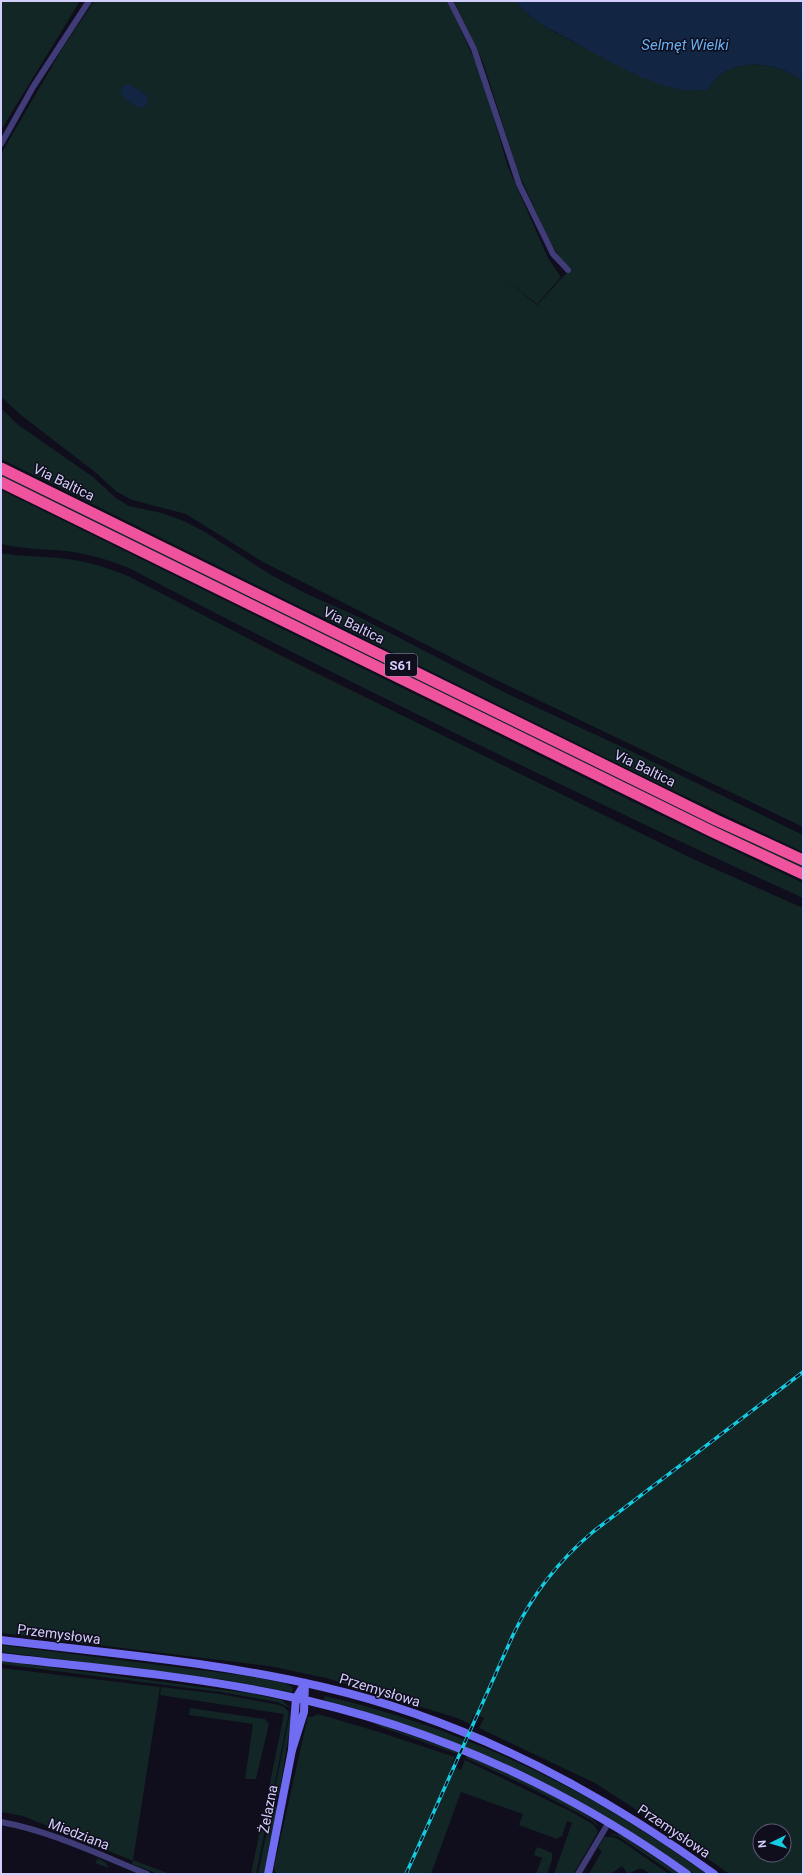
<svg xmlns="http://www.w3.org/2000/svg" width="804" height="1875" font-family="Roboto,sans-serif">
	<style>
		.green { fill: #112625; fill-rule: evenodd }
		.water { fill: #122542 }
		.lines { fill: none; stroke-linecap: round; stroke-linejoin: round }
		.street { stroke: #3f3c78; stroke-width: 6 }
		.secondary { stroke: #716df2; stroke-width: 8 }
		.highway { stroke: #f0539e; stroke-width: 11 }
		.rail-casing { stroke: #14cbe0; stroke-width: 3.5 }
		.rail { stroke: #100d1d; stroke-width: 2; stroke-dasharray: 6; stroke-linecap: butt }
		.labels { text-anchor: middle; stroke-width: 3; stroke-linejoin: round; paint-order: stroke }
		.shield { fill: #100d1d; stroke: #9894b8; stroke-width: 1 }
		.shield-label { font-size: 13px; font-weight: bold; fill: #d3cefb }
		.street-label { font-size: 14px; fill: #d3cefb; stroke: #100d1d }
		.water-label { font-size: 15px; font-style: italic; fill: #65b0f1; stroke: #100d1d }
	</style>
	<rect width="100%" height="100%" fill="#100d1d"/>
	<g class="green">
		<path d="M1 1H80L1 130Z"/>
		<path d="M94 1H447L479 69 508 167 548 258 561 277 537 304 506 280 537 305 570 269 560 258 549 240 518 172 483 62 454 1H514L534 19 547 28 633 73 679 89 708 90C711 85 715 79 720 75 744 57 780 64 803 81V827L486 675 263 562 186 514 132 500 117 492 95 472 22 416 1 397V154L62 49Z"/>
		<path d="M1 408 17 424 93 477 116 498 129 506 162 513 184 521 205 532 271 575 305 593 361 618 506 693 637 754 803 835V852L659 784 1 459Z"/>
		<path d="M1 472 803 865V869L715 828 1 477Z"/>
		<path d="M1 490 648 809 803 883V898C690 847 578 793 467 739 354 683 242 628 131 569 110 560 89 554 66 551 44 549 23 549 1 544Z"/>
		<path d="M1 553C21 557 40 556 59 558 84 560 106 567 128 576L284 657 693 859 803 908V1874H729L675 1835 595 1783 479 1728 484 1718 474 1714 470 1724 457 1718 326 1678 269 1666 1 1633ZM760 1831H784V1855H760Z"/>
		<path d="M1 1645 247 1676 284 1683 292 1687 293 1690 291 1692 220 1679 1 1652Z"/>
		<path d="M1 1661 248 1693 282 1700 290 1708 277 1702 220 1692 1 1664Z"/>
		<path d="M1 1668 160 1687 133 1860 170 1874H158L132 1864 133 1861 23 1816 1 1812Z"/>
		<path d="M161 1687 220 1694 279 1705 284 1707 289 1712 273 1793 268 1792 284 1714 160 1695Z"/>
		<path d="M325 1696C464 1728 591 1790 706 1874H694C581 1793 458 1735 324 1700Z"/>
		<path d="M190 1708 265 1719 269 1724 256 1779H245L253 1724 189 1715Z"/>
		<path d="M290 1713H292V1715L279 1795 274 1794Z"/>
		<path d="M318 1714 379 1732 455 1757 451 1765 461 1770 465 1760 572 1812 594 1825 598 1832 574 1873 554 1874 572 1823 567 1821 562 1836 557 1839 519 1825 523 1814 461 1792 431 1874H280L275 1872 274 1867 308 1716 312 1717Z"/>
		<path d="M373 1724 381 1725 458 1752 457 1754Z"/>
		<path d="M467 1756C488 1765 594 1810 599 1827L591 1820 531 1788 466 1758Z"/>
		<path d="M265 1805 270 1806 256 1874H251Z"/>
		<path d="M272 1806 277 1807 264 1874H258Z"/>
		<path d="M614 1834 621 1835 680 1874H674L618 1836 608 1835Z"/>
		<path d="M604 1837H613L620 1840 669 1874H650L643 1869H638L628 1874 622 1866 611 1874H589L602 1851 598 1848Z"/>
		<path d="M538 1847 552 1853V1860L547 1874H536L542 1858 534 1855 536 1849Z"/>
		<path d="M98 1858 105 1862 109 1868 95 1863Z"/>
	</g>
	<g class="water">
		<path d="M514 1H803V81C780 64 744 57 720 75 715 79 711 85 708 90 698 90 687 91 677 89 630 78 589 48 547 28L534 19Z"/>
		<path d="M129 84 148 96 147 105 140 108C130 103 121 99 121 87Z"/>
	</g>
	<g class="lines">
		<g class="street">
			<path d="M450 1 474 49 519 184 553 254 568 270"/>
			<path d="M1 144 33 87 89 1"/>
			<path d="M1 1822C51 1831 100 1855 147 1874"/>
			<path d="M578 1874 609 1822"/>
		</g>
		<g class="secondary">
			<path d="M1 1640C108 1653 217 1662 323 1687 466 1720 596 1789 714 1874"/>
			<path d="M1 1657C93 1668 186 1675 277 1694 425 1724 564 1786 687 1874"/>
			<path d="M305 1683 304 1712 292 1750 296 1698Z"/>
			<path d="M268 1874 292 1750"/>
		</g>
		<g class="highway">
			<path d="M1 468 716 820 803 860"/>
			<path d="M1 482 713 832 803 874"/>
		</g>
		<defs>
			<path id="rail" d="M406 1874 513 1635C533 1593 559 1560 594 1531L803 1372"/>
		</defs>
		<use href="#rail" class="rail-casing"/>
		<use href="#rail" class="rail"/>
	</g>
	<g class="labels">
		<rect class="shield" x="385" y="654" width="32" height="22" rx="3"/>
		<g class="shield-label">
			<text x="401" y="670">S61</text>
		</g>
		<g class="street-label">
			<text transform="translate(64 482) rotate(26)" y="5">Via Baltica</text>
			<text transform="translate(354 625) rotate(26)" y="5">Via Baltica</text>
			<text transform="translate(645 768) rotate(26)" y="5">Via Baltica</text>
			<text transform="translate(59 1634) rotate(7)" y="5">Przemysłowa</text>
			<text transform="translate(380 1690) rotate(17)" y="5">Przemysłowa</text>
			<text transform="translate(268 1809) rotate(-79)" y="5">Żelazna</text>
			<text transform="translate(674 1831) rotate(34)" y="5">Przemysłowa</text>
			<text transform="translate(79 1834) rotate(21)" y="5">Miedziana</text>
		</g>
		<g class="water-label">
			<text x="685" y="50">Selmęt Wielki</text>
		</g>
	</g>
	<rect width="804" height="1875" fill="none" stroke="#d3cefb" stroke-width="4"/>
	<g transform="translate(772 1843) rotate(265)"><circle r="19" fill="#100d1d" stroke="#5e5a76"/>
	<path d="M0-3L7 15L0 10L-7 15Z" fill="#14cbe0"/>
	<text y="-6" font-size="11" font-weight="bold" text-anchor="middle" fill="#d3cefb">N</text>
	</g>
</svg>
